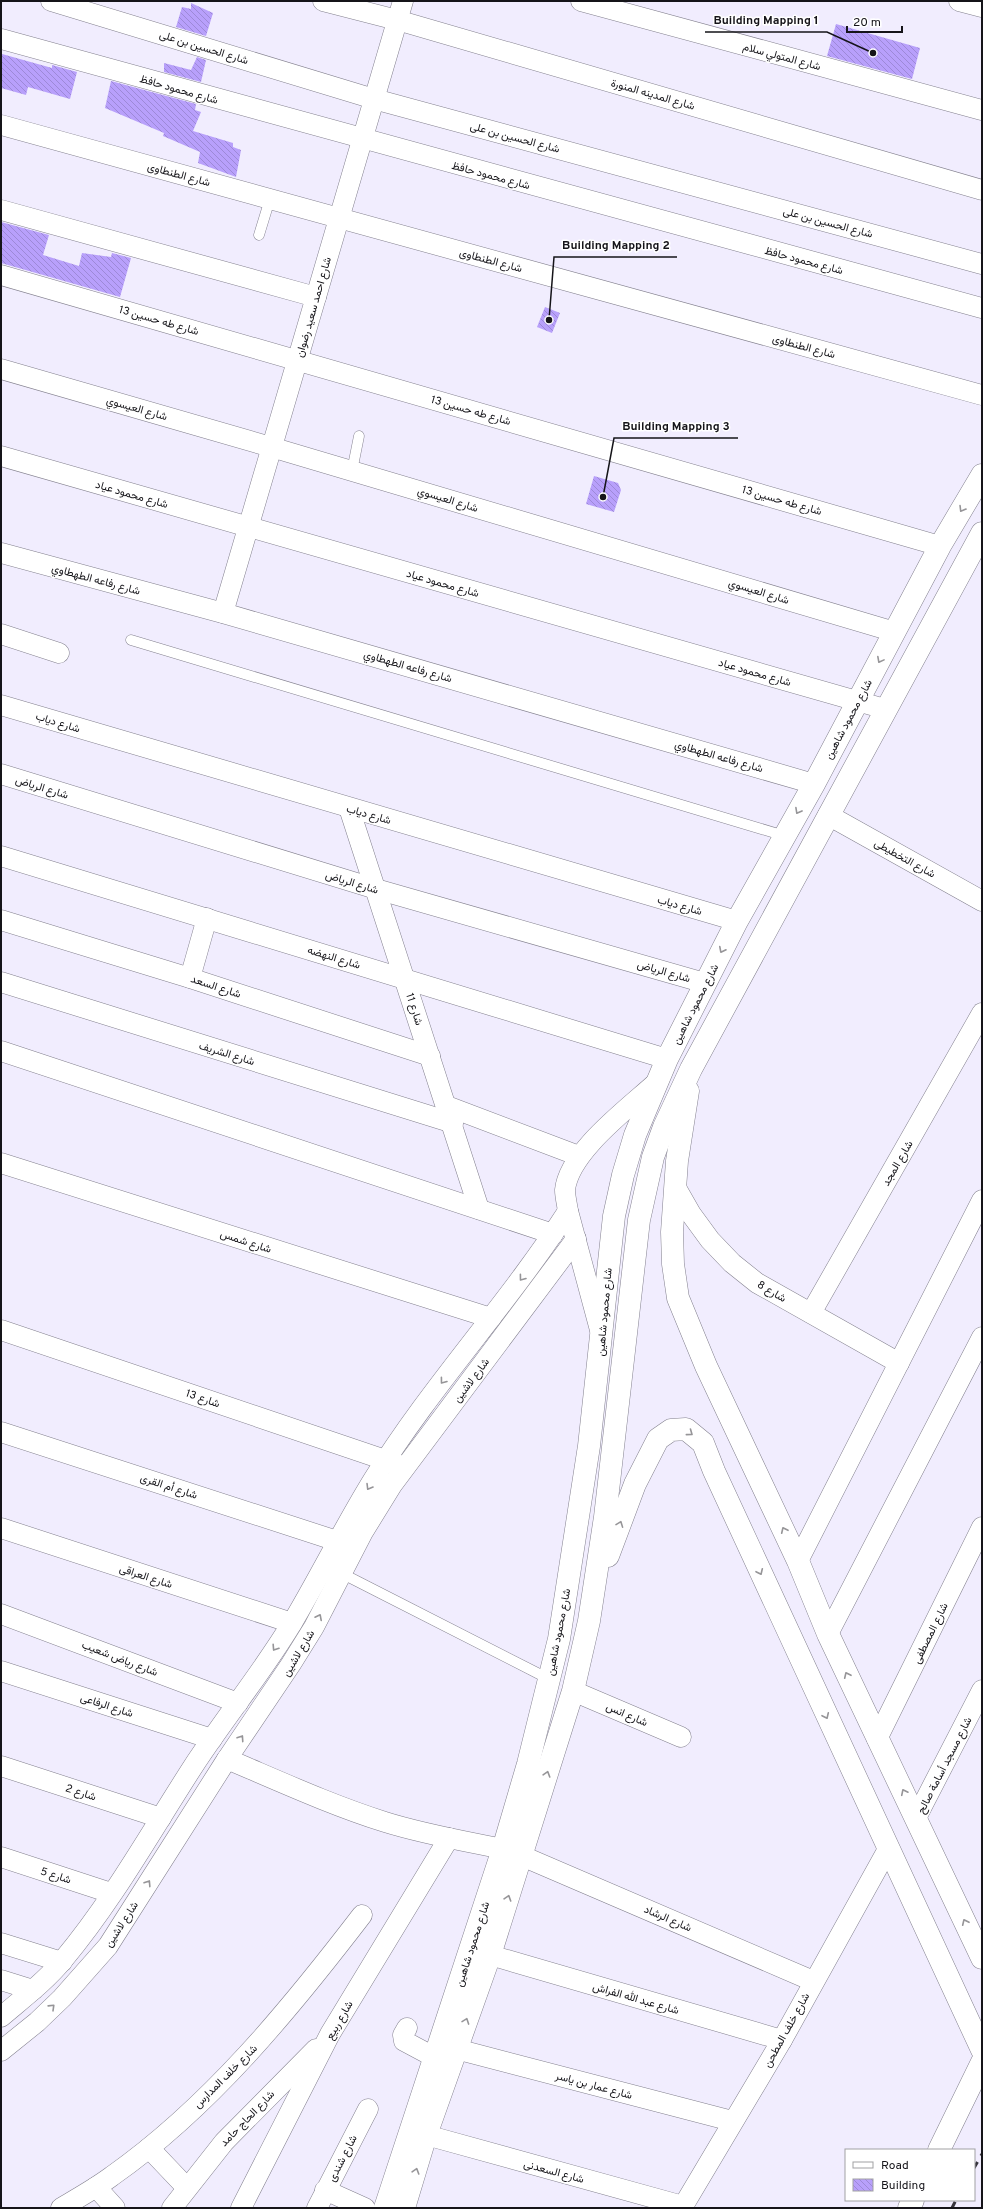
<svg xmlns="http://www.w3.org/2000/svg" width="983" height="2209" font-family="Overpass,Vazirmatn,sans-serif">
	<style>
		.building { fill: url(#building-back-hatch) }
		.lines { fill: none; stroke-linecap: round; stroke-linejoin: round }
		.lane-casing { stroke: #83808e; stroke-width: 11 }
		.street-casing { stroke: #83808e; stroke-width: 21 }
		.secondary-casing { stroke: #83808e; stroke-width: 23 }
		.lane { stroke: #fff; stroke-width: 10 }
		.street { stroke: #fff; stroke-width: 20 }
		.secondary { stroke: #fff; stroke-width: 22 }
		.rail { stroke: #37353c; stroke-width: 3; stroke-dasharray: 7 7; stroke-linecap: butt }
		.oneway { stroke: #969598 }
		.labels { text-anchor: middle; stroke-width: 3; stroke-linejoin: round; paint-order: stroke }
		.street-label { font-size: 11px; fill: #151419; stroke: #fff }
		.leader { fill: none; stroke: #151419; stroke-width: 1.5 }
		.callout-dot { fill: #151419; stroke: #fff; stroke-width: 1.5 }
		.callout-label { font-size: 12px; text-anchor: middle; font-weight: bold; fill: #151419; stroke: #fff; stroke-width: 3; stroke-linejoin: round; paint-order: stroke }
	</style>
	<defs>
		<pattern id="building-back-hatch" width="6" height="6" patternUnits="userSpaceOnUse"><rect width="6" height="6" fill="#b8a0fb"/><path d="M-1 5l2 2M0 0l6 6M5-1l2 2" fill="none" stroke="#9d89d7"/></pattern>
	</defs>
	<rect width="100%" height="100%" fill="#f1edfe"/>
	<g class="building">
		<path d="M191 3 213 13 206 36 176 27 182 7 191 9Z"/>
		<path d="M836 24 920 48 912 79 827 56Z"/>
		<path d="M2 54 52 68V65L77 72 70 99 28 87 26 95 1 88Z"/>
		<path d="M197 57 206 60 201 82 164 72V63L191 70Z"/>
		<path d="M111 81 196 104 195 110 201 112 193 131 233 143V147L241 150 236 177 198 163 200 152 163 136 164 133 105 108Z"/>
		<path d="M1 222 49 235 43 255 79 266 82 253 111 257 112 253 131 258 120 297 1 263Z"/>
		<path d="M545 307 560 313 552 333 537 327Z"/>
		<path d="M594 476 618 483 621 490 614 512 586 504Z"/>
	</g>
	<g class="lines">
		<defs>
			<g id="lane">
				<path d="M259 235 270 199"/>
				<path d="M352 471 359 436"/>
				<path d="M131 640 785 836"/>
				<path d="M341 1573 549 1679"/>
			</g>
			<g id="street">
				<path d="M51 1 374 99 982 264"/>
				<path d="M323 1 397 20 982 190"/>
				<path d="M581 1 982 110"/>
				<path d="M959 1 982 7"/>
				<path d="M1 39 982 308"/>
				<path d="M1 125 982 395"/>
				<path d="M1 210 316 297"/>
				<path d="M1 275 940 546"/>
				<path d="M1 369 271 447 895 632"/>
				<path d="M1 456 885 709"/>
				<path d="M1 553 223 613 814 784"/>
				<path d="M223 613 403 1"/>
				<path d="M1 634 59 653"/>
				<path d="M1 705 737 921"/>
				<path d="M1 774 376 889 705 983"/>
				<path d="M349 808 479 1209"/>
				<path d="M828 815 982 901"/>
				<path d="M1 856 667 1059"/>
				<path d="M1 920 190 978 430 1056"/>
				<path d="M190 978 207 918"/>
				<path d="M1 982 453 1123"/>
				<path d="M1 1051 553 1234"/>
				<path d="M447 1106 579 1156"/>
				<path d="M1 1163 491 1318"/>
				<path d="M675 1186 691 1214 710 1240 732 1263 757 1283 899 1363"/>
				<path d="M811 1313 982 1013"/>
				<path d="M1 1330 397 1464"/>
				<path d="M600 1330 568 1211C567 1204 565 1196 565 1190 569 1151 630 1107 658 1081"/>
				<path d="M1 1432 337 1541"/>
				<path d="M1 1528 292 1623"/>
				<path d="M798 1561 982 1200"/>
				<path d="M1 1614 238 1703"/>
				<path d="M828 1634 982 1337"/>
				<path d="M1 1671 212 1739"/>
				<path d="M573 1691 681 1737"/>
				<path d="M877 1739 982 1527"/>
				<path d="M227 1759C279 1781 331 1805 385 1822 423 1834 464 1841 503 1849"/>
				<path d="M1 1766 161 1818"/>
				<path d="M916 1818 982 1690"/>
				<path d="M522 1856 813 1981"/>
				<path d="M1 1857 111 1893"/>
				<path d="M1 1943 62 1962"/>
				<path d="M490 1955 782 2040"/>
				<path d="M1 1980 33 1990"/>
				<path d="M1 2017C22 1999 46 1981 63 1960 114 1899 153 1828 196 1762 227 1715 263 1671 292 1623 320 1576 344 1527 373 1480 431 1386 508 1304 568 1211"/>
				<path d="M407 2028 403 2035 404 2041 434 2057"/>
				<path d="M456 2049 732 2121"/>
				<path d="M1 2051 37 2022 62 1998 108 1946 227 1759 291 1664 314 1627 363 1532 392 1485 576 1239"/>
				<path d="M426 2135 683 2206"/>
				<path d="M149 2148 187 2188"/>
				<path d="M96 2187 115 2208"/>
				<path d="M325 2190 365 2208"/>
				<path d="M61 2208C78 2198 96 2188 112 2176 210 2107 290 2009 362 1915"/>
				<path d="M172 2208 224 2142 316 2049"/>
				<path d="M241 2208 330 2034 449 1838"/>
				<path d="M317 2208 368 2109"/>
				<path d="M682 2208 782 2040 888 1849"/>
			</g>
			<g id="secondary">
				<path d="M688 1091 677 1161 672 1232 673 1264 678 1298 706 1366 798 1561 828 1634 982 1958"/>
				<path d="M608 1556 635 1484 658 1439 671 1430 686 1429 703 1443 714 1471 982 2050"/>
				<path d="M939 2150 982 2062"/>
				<path d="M385 2208 503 1849 528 1764 559 1639 589 1446 614 1216 623 1175 635 1135 667 1059 737 921 814 784 940 546 982 475"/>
				<path d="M404 2208 426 2135 490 1955 573 1691 589 1621 605 1517 639 1220 653 1157 664 1127 691 1069 982 533"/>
				<path d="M909 2208 913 2200"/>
			</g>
		</defs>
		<use href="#lane" class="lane-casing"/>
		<use href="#street" class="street-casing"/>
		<use href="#secondary" class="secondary-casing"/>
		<use href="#lane" class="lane"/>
		<use href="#street" class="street"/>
		<use href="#secondary" class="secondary"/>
		<g class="rail">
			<path d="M974 2168 982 2154"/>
			<path d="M952 2208 956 2200"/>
		</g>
	</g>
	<defs><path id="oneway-chevron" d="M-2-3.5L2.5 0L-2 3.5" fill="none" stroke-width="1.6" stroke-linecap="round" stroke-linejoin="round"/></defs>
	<g class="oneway">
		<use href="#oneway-chevron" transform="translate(962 509) rotate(121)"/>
		<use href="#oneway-chevron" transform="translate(880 660) rotate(118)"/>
		<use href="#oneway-chevron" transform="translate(798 811) rotate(119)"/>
		<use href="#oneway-chevron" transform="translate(722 950) rotate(117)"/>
		<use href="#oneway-chevron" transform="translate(522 1278) rotate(127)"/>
		<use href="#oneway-chevron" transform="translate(443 1381) rotate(127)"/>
		<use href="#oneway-chevron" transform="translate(690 1433) rotate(36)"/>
		<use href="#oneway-chevron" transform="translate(369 1487) rotate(121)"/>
		<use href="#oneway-chevron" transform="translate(620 1524) rotate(-69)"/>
		<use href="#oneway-chevron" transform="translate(784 1530) rotate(-115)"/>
		<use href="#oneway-chevron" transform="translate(760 1572) rotate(65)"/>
		<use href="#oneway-chevron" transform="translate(319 1617) rotate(-63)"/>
		<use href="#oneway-chevron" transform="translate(275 1648) rotate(123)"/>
		<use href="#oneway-chevron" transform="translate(847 1675) rotate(-115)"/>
		<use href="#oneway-chevron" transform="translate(826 1716) rotate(65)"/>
		<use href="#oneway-chevron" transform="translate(241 1738) rotate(-56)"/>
		<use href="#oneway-chevron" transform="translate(547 1774) rotate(-73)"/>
		<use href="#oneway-chevron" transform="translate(904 1792) rotate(-116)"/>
		<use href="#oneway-chevron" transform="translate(148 1883) rotate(-57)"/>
		<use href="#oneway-chevron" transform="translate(508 1898) rotate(-72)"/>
		<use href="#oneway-chevron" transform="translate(965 1922) rotate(-115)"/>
		<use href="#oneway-chevron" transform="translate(52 2007) rotate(-44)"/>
		<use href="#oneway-chevron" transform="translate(466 2021) rotate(-70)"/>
		<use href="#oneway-chevron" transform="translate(416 2171) rotate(-73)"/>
	</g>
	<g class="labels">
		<g class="street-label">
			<text transform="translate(204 47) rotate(17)" y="4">شارع الحسين بن على</text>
			<text transform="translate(782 56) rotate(15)" y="4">شارع المتولي سلام</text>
			<text transform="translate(179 89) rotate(16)" y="4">شارع محمود حافظ</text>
			<text transform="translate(653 94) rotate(16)" y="4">شارع المدينه المنورة</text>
			<text transform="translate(515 137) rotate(15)" y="4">شارع الحسين بن على</text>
			<text transform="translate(179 174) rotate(15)" y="4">شارع الطنطاوى</text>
			<text transform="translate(491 175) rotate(15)" y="4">شارع محمود حافظ</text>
			<text transform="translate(828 222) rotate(15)" y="4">شارع الحسين بن على</text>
			<text transform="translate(491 260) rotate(15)" y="4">شارع الطنطاوى</text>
			<text transform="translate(804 260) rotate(15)" y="4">شارع محمود حافظ</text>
			<text transform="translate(313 307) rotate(-74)" y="4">شارع احمد سعيد رضوان</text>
			<text transform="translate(159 320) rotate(16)" y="4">شارع طه حسين 13</text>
			<text transform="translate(804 346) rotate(15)" y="4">شارع الطنطاوى</text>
			<text transform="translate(137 408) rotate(16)" y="4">شارع العيسوي</text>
			<text transform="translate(471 410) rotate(16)" y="4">شارع طه حسين 13</text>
			<text transform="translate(132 494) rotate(16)" y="4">شارع محمود عياد</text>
			<text transform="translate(448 499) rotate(17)" y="4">شارع العيسوي</text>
			<text transform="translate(782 500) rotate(16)" y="4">شارع طه حسين 13</text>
			<text transform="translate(96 579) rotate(15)" y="4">شارع رفاعه الطهطاوي</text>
			<text transform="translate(443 583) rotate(16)" y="4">شارع محمود عياد</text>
			<text transform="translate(759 591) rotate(17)" y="4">شارع العيسوي</text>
			<text transform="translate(408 666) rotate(16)" y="4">شارع رفاعه الطهطاوي</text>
			<text transform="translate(755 672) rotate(16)" y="4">شارع محمود عياد</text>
			<text transform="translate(848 719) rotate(-62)" y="4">شارع محمود شاهين</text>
			<text transform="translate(58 722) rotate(17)" y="4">شارع دياب</text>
			<text transform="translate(719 756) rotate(16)" y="4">شارع رفاعه الطهطاوي</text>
			<text transform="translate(42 787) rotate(17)" y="4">شارع الرياض</text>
			<text transform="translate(369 814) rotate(16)" y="4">شارع دياب</text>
			<text transform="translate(905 858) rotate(29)" y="4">شارع التخطيطى</text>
			<text transform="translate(352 882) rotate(17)" y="4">شارع الرياض</text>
			<text transform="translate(680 905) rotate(16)" y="4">شارع دياب</text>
			<text transform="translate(334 957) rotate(17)" y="4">شارع النهضه</text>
			<text transform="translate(664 971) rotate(16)" y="4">شارع الرياض</text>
			<text transform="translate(216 986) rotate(18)" y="4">شارع السعد</text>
			<text transform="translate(695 1004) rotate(-63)" y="4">شارع محمود شاهين</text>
			<text transform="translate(415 1009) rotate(72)" y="4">شارع 11</text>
			<text transform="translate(227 1053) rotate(17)" y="4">شارع الشريف</text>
			<text transform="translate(897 1163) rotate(-60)" y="4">شارع المجد</text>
			<text transform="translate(246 1241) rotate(18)" y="4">شارع شمس</text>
			<text transform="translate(772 1291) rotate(30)" y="4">شارع 8</text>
			<text transform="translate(604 1312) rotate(-85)" y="4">شارع محمود شاهين</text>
			<text transform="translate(471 1380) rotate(-53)" y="4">شارع لاشين</text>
			<text transform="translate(203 1398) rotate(19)" y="4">شارع 13</text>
			<text transform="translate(169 1486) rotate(18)" y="4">شارع أم القرى</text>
			<text transform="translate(146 1576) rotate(18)" y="4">شارع العراقى</text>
			<text transform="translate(558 1632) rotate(-79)" y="4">شارع محمود شاهين</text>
			<text transform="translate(930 1633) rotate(-64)" y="4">شارع المصطفى</text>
			<text transform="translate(298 1653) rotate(-59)" y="4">شارع لاشين</text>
			<text transform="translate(120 1658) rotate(21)" y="4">شارع رياض شعيب</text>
			<text transform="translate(107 1705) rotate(18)" y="4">شارع الرفاعى</text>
			<text transform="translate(627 1714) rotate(23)" y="4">شارع انس</text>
			<text transform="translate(944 1765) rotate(-63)" y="4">شارع مسجد أسامة صالح</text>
			<text transform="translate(81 1792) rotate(18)" y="4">شارع 2</text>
			<text transform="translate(56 1875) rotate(18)" y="4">شارع 5</text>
			<text transform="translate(668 1918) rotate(23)" y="4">شارع الرشاد</text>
			<text transform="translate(121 1924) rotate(-57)" y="4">شارع لاشين</text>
			<text transform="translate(472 1944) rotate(-72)" y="4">شارع محمود شاهين</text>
			<text transform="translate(636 1998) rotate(16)" y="4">شارع عبد الله الفراش</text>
			<text transform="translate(339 2020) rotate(-60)" y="4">شارع ربيع</text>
			<text transform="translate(786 2030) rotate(-61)" y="4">شارع خلف المطحن</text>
			<text transform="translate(225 2076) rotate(-45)" y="4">شارع خلف المدارس</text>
			<text transform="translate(594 2085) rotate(15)" y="4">شارع عمار بن ياسر</text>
			<text transform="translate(247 2118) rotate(-46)" y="4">شارع الحاج حامد</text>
			<text transform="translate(342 2158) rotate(-63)" y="4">شارع شندى</text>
			<text transform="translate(554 2171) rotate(15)" y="4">شارع السعدنى</text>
		</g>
	</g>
	<path class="leader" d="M873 53L827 32H705M549 320L554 257H677M603 497L614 438H738"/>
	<g class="callout-dot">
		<circle cx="873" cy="53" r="4"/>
		<circle cx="549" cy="320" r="4"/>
		<circle cx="603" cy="497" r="4"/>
	</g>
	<g class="callout-label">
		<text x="766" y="24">Building Mapping 1</text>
		<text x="616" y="249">Building Mapping 2</text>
		<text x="676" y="430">Building Mapping 3</text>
	</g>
	<rect width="983" height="2209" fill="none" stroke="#151419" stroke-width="4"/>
	<rect x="845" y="2149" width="130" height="52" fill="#ffffff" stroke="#a1a1a3"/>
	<rect x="853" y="2162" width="20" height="6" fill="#ffffff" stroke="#a1a1a3"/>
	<text x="881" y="2169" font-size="12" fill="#151419">Road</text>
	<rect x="853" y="2179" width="20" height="12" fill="url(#building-back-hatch)" stroke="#a1a1a3"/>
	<text x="881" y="2189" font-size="12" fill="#151419">Building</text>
	<path d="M847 26v6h55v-6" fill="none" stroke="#151419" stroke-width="2"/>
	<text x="853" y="26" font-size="12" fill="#151419" stroke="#ffffff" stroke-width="3" paint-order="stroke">20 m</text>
</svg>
